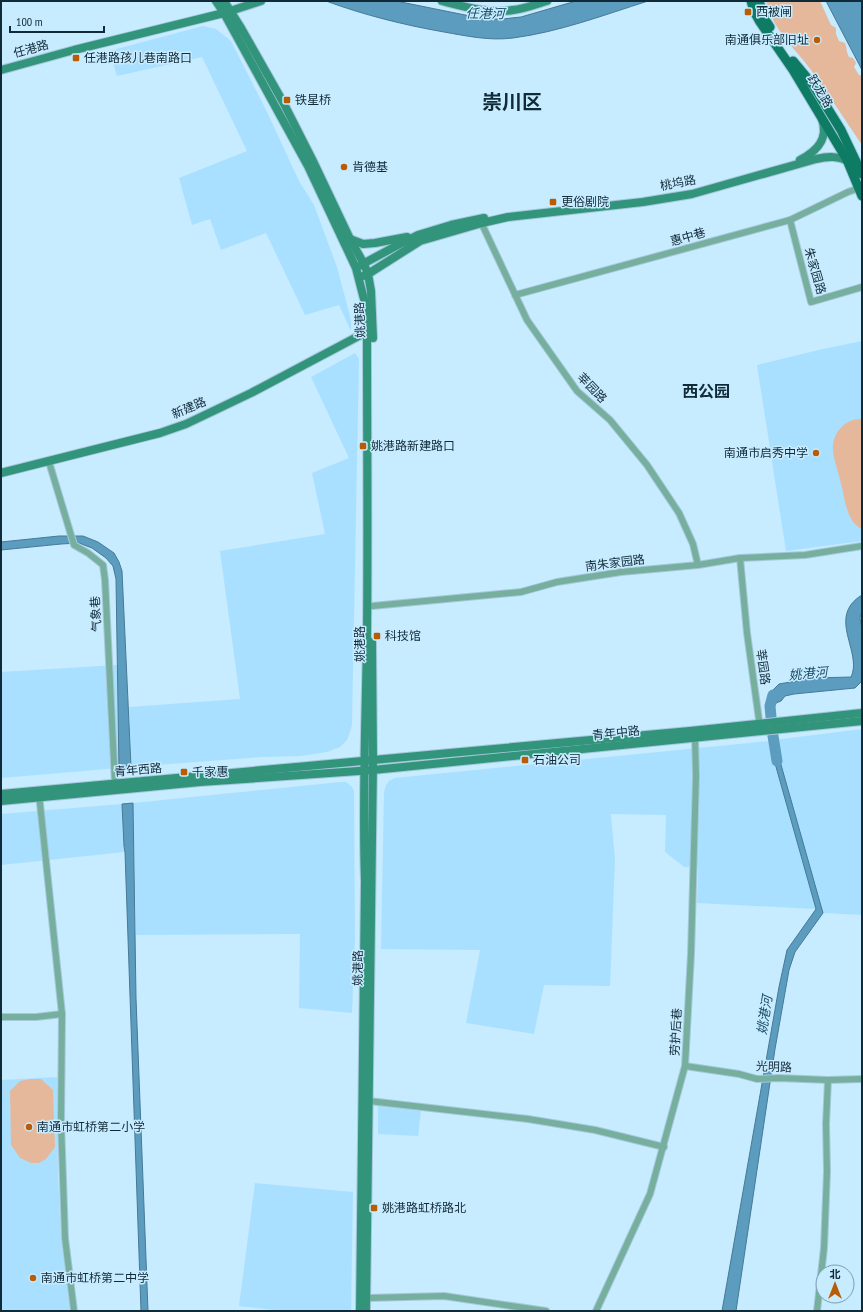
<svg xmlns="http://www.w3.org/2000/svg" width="863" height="1312" font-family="'PT Sans Narrow','Noto Sans SC',sans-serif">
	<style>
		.built { fill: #aae0ff }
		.green { fill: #e5b89c }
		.water { fill: #5c9cbe; stroke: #467a96 }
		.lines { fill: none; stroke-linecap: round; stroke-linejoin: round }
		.river { stroke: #5c9cbe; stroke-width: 11 }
		.street-casing { stroke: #a6c8db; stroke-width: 8 }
		.secondary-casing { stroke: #a6c8db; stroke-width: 10 }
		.primary-casing { stroke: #a6c8db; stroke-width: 11 }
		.street { stroke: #77af9e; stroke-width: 6 }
		.secondary { stroke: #33947c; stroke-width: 8 }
		.primary { stroke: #0e7c65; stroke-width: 9 }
		.poi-dot { fill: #b95c06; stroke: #c7ebff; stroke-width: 1.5 }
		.labels { text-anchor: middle; stroke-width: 3; stroke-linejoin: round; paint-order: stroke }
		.poi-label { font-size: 12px; fill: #112a37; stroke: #c7ebff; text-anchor: start }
		.street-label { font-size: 12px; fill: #112a37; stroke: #c7ebff }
		.water-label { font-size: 13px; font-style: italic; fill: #194d65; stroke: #c7ebff }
		.district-label { font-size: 16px; font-weight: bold; fill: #112a37; stroke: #c7ebff }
		.town-label { font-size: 20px; font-weight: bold; fill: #112a37; stroke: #c7ebff }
	</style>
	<rect width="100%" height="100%" fill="#c7ebff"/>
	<g class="built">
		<path d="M203 26 216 29 231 41 267 112 299 181 314 205 337 267 351 320V331L339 305 305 315 266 233 221 250 210 219 192 225 179 178 247 151 202 57 117 76 109 51Z"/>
		<path d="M862 341V541L786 551 757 365 823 349Z"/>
		<path d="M355 353 359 359 352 724 350 732 347 740 340 747 327 752 301 756 262 757 131 767 129 707 240 699 220 551 325 534 312 473 349 458 311 377Z"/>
		<path d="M117 665 119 768 1 778V672Z"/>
		<path d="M862 729V915L823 913 774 740Z"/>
		<path d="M769 741 816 909 697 903 698 867H684L665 852 666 815 611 814 615 860 610 986 544 985 534 1034 466 1023 480 950 381 949 384 792 386 785 389 781 395 778Z"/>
		<path d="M340 782H346L352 787 354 791 355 937 352 1013 299 1008 300 934 136 935 133 803Z"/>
		<path d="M122 804 124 846 125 852 1 865V814Z"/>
		<path d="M57 1077 58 1173 61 1238 70 1311H1V1080Z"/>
		<path d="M378 1105 421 1111 418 1136 378 1134Z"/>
		<path d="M255 1183 353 1192 351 1311H284L239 1306Z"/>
	</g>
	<g class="green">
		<path d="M766 1H820L831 25 836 28V34L839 41 845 43C847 48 846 51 849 57L853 58 856 63 854 67 859 75 862 76V145C845 120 829 95 811 70 794 47 773 30 766 1Z"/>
		<path d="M862 419V529C846 522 845 498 841 484 839 473 834 462 833 451 831 434 845 418 862 419Z"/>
		<path d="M30 1079H41L53 1090 55 1147 46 1159 39 1163H31L20 1158 11 1145 10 1091 20 1081Z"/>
	</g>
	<g class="water">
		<path d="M326 1H396L485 19H502L521 17 576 1H648C604 15 559 32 513 38 489 41 467 36 444 32 404 25 364 15 326 1Z"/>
		<path d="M826 1H862V70Z"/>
		<path d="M59 536H83L98 542 114 553 119 562 122 571 131 767 119 768 116 579 113 566 106 558 92 548 79 543 61 544 1 550V542Z"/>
		<path d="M862 595V611L860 618 862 629V681L855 688 794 694 785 696 781 701 776 703 773 709 767 710 769 694 779 684 813 678 851 677C863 652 826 617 862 595Z"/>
		<path d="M776 747 823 913 795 952 789 970 775 1049 736 1311H722L779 987 787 950 816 909 771 749Z"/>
		<path d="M133 803 136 998 148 1311H141L125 852 124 846 122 804Z"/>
	</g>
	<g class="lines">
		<g class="river">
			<path d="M771 717 770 706 773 695"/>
			<path d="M773 736 777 761"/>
		</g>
		<defs>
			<g id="street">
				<path d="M480 220 527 320 577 391 610 420 647 465 679 513 693 544 698 565"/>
				<path d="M790 220 811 302 862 287"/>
				<path d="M515 295 790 220 848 192 862 187"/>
				<path d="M49 462 74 545 88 553 103 565 105 580 115 784"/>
				<path d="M740 558 747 633 760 727"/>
				<path d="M372 606 521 592 557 582 621 572 698 565 740 558 805 555 862 546"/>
				<path d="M39 794 62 1014 61 1122 65 1238 74 1311"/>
				<path d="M1 1017H36L62 1014"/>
				<path d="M685 1066 739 1074 757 1079 779 1078 828 1080 862 1079"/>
				<path d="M369 1101 528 1119 595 1130 664 1147"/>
				<path d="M367 1298 444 1296 546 1311"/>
				<path d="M596 1311 650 1194 685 1066 691 954 696 776 695 738"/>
				<path d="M817 1311 824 1248 827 1171 826 1124 828 1080"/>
			</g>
			<g id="secondary">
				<path d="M216 1 224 13 308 166 356 268 366 307 367 332C367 432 368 533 367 634 366 716 362 799 365 881L360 1311"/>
				<path d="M224 1 241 28 283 102 312 159 350 239 364 264 368 274 371 291 373 338"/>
				<path d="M442 1C465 7 489 14 513 10 525 9 536 4 547 1"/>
				<path d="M1 70 74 50 224 13 261 1"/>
				<path d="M800 160C817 151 829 139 822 119"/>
				<path d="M350 239 363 244 375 243 407 237"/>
				<path d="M359 266 398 245 418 235 451 225 484 218"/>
				<path d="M363 276 368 274 420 241 482 223 508 217 643 202 692 194 816 159C829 156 838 156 850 162"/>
				<path d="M1 473 160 433 186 424 251 393 370 330"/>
				<path d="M1 794 690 731 862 713"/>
				<path d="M1 801 200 782 373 770 862 721"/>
				<path d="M366 1311 373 761 372 642"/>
			</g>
			<g id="primary">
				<path d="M751 1 754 11 760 22 793 70 847 160 862 196"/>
				<path d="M759 1 766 21 770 27"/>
				<path d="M793 61 813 85 841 130 862 174"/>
			</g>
		</defs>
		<use href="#street" class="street-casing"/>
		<use href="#secondary" class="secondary-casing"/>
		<use href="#primary" class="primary-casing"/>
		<use href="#street" class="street"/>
		<use href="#secondary" class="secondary"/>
		<use href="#primary" class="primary"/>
	</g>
	<g class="poi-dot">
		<rect x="744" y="8" width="8" height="8" rx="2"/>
		<circle cx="817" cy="40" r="4"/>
		<rect x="72" y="54" width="8" height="8" rx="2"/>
		<rect x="283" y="96" width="8" height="8" rx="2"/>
		<circle cx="344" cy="167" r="4"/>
		<rect x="549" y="198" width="8" height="8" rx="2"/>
		<rect x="359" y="442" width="8" height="8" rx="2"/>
		<circle cx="816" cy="453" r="4"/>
		<rect x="373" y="632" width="8" height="8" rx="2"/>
		<rect x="521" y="756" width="8" height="8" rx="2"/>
		<rect x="180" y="768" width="8" height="8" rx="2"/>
		<circle cx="29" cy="1127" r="4"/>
		<rect x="370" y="1204" width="8" height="8" rx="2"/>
		<circle cx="33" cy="1278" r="4"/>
	</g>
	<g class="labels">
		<g class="poi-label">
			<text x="756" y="16">西被闸</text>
			<text x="809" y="44" text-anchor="end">南通俱乐部旧址</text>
			<text x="84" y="62">任港路孩儿巷南路口</text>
			<text x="295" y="104">铁星桥</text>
			<text x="352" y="171">肯德基</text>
			<text x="561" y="206">更俗剧院</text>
			<text x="371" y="450">姚港路新建路口</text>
			<text x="808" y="457" text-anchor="end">南通市启秀中学</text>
			<text x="385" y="640">科技馆</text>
			<text x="533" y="764">石油公司</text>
			<text x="192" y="776">千家惠</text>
			<text x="37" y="1131">南通市虹桥第二小学</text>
			<text x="382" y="1212">姚港路虹桥路北</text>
			<text x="41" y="1282">南通市虹桥第二中学</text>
		</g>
		<g class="street-label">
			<text transform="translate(31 49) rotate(-15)" y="4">任港路</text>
			<text transform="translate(820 91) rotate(59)" y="4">跃龙路</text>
			<text transform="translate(678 183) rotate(-11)" y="4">桃坞路</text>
			<text transform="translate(688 237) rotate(-16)" y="4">惠中巷</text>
			<text transform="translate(815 271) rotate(74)" y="4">朱家园路</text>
			<text transform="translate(360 320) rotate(-92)" y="4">姚港路</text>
			<text transform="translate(592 388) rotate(46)" y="4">莘园路</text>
			<text transform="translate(189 408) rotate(-23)" y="4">新建路</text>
			<text transform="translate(615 563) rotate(-7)" y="4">南朱家园路</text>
			<text transform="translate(96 614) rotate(-93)" y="4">气象巷</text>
			<text transform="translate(360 644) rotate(-90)" y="4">姚港路</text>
			<text transform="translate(763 667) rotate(82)" y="4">莘园路</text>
			<text transform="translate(616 733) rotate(-6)" y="4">青年中路</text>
			<text transform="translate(138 770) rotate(-5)" y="4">青年西路</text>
			<text transform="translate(358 968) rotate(-89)" y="4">姚港路</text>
			<text transform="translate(676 1032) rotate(-87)" y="4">劳护后巷</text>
			<text transform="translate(774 1067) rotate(2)" y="4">光明路</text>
		</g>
		<g class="water-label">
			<text transform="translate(485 13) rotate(1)" y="5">任港河</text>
			<text transform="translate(808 673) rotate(-5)" y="5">姚港河</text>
			<text transform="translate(764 1015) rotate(-81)" y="5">姚港河</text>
		</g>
		<g class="district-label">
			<text x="706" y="397">西公园</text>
		</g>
		<g class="town-label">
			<text x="512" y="109">崇川区</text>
		</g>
	</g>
	<rect width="863" height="1312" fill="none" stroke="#112a37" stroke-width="4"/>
	<g transform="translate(835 1284)"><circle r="19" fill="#c7ebff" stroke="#7e9eaf"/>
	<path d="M0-3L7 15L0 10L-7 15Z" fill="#b95c06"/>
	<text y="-6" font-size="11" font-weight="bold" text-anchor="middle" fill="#112a37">北</text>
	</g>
	<path d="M10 26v6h94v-6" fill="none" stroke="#112a37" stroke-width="2"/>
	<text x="16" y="26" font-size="12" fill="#112a37" stroke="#c7ebff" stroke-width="3" paint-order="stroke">100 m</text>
</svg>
